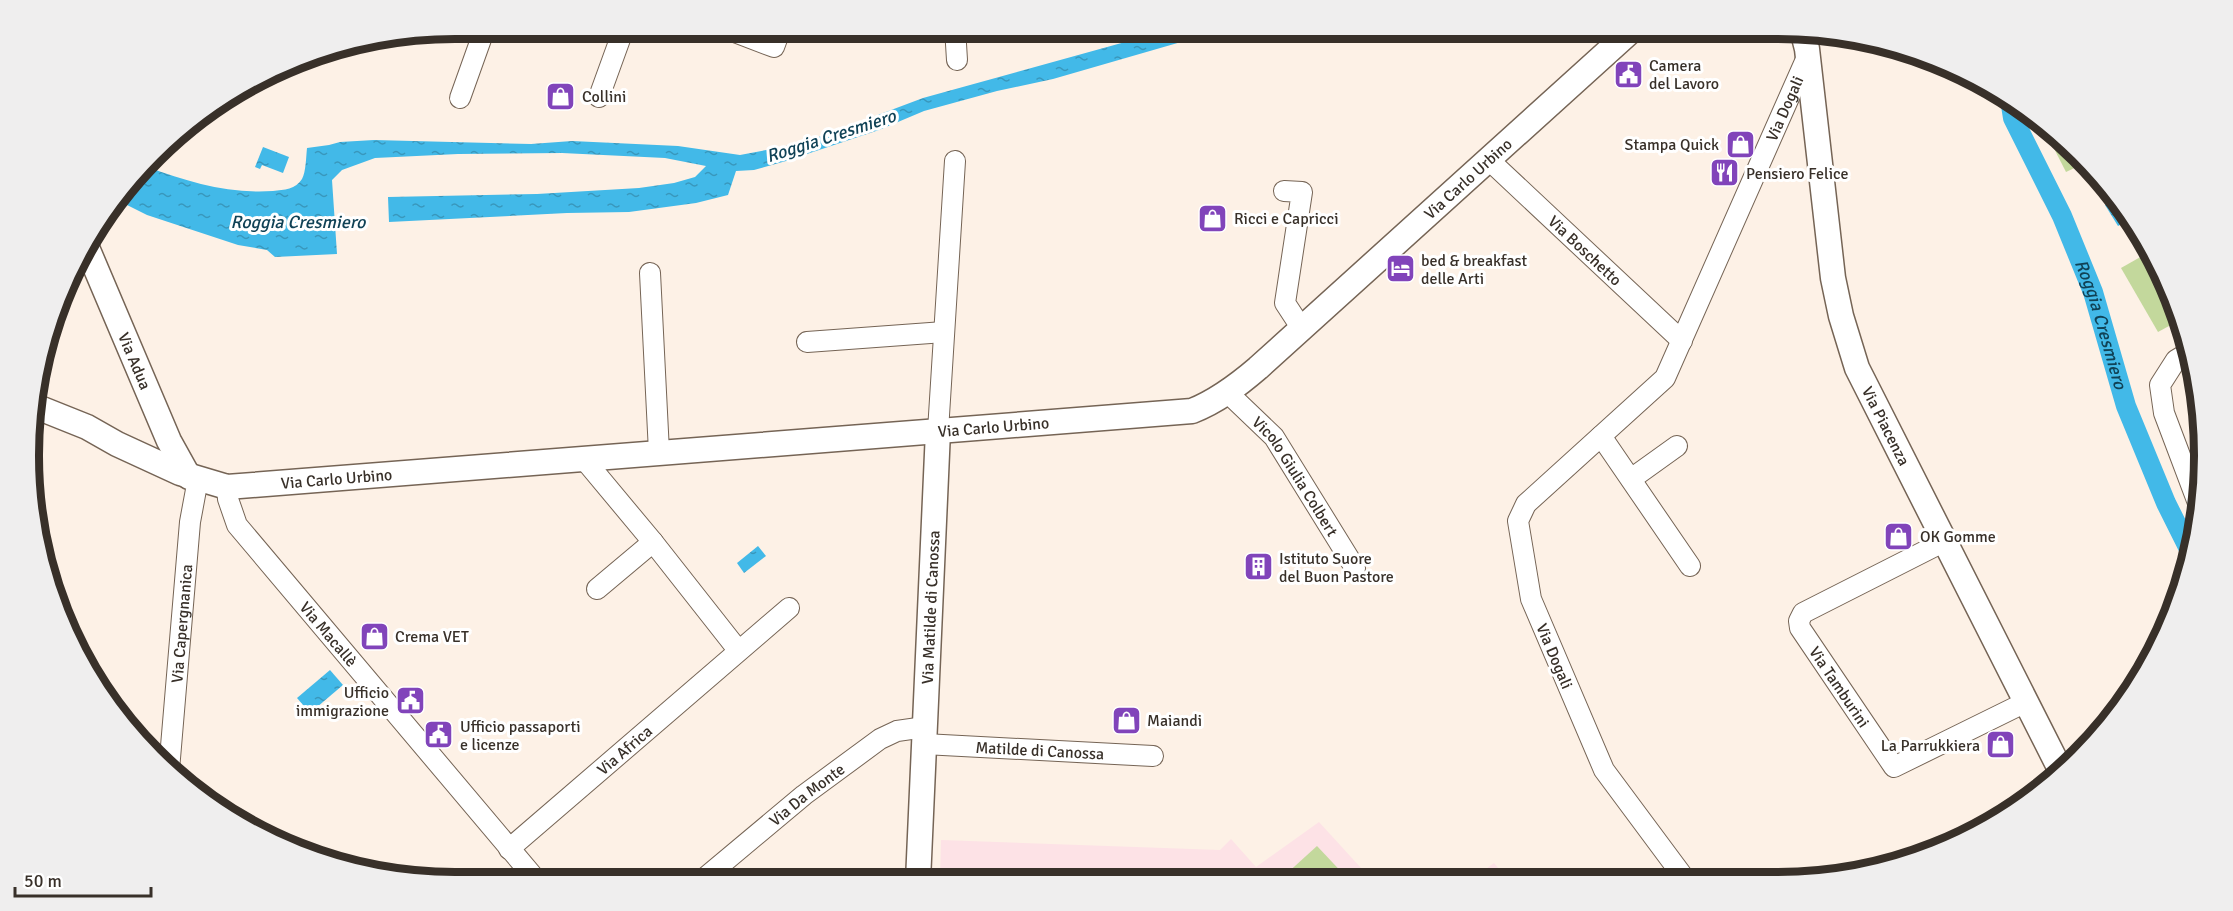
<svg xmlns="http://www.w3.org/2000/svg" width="2233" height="911" font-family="Signika,sans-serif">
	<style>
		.education { fill: #fde2e6 }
		.park { fill: #c3d89c }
		.water { fill: url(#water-ripples) }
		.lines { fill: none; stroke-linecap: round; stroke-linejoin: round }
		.canal { stroke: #42b9e8; stroke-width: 20 }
		.minor-casing { stroke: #756455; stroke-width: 22 }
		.tertiary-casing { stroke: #756455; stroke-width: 27 }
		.minor { stroke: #fff; stroke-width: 20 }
		.tertiary { stroke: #fff; stroke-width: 24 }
		.labels { text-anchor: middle; stroke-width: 6; stroke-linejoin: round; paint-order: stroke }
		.poi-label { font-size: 16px; fill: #383029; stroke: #fff; text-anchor: start }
		.street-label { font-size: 16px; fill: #383029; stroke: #fff }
		.water-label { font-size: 18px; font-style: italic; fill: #104256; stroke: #fff }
		.rim { fill: none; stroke: #383029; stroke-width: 8 }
	</style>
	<defs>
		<pattern id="water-ripples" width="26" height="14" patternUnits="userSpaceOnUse" patternTransform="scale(1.5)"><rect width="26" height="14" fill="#42b9e8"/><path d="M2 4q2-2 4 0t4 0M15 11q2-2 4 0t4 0" fill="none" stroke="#3897bc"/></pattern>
	</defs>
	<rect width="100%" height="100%" fill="#fdf1e6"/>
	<g class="education">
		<path d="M1319 822 1372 880 940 881 941 840 1220 850 1231 839 1256 867Z"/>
		<path d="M1494 863 1508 880H1471Z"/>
	</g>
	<g class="park">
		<path d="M2040 121 2059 134 2085 163 2066 172Z"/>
		<path d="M2151 251 2160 266 2180 320 2158 332 2121 268Z"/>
		<path d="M1317 846 1349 880H1288L1284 876Z"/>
	</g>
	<g class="water">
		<path d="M1172 29H1226L1053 79 997 91 924 111 879 130 786 161 754 170 736 171 728 195 696 203 629 212 567 213 389 222 388 197 537 194 639 188 674 183 695 177 706 166 665 158 562 153 458 154 375 158 342 170 332 180 337 254 275 257 267 250 238 245 147 215 119 201 147 167C189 182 228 194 273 191 284 190 296 189 302 179 306 172 306 157 307 148L329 145 340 142 374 140 531 144 572 141 678 146 740 155 782 147 822 136 923 98Z"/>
		<path d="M263 147 289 157 283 173 262 165 260 169 255 167Z"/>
		<path d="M2117 197 2131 219 2118 226 2105 205Z"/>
		<path d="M758 546 766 556 744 573 737 563Z"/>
		<path d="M330 670 343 685 310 713 297 698Z"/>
	</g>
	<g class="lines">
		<path class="canal" id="s1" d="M2010 99 2013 118 2062 216 2093 292 2126 406 2166 503 2191 553"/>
		<defs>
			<g id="minor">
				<path d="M724 28 774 47 781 28"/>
				<path d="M955 28 957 60"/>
				<path d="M599 97 624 28"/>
				<path d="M460 98 485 28"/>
				<path id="s2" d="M1489 160 1682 341"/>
				<path d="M1284 191 1302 192 1285 303 1302 329"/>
				<path d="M650 273 659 452"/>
				<path d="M807 342 944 332"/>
				<path d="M2191 351 2176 360 2160 385 2164 413 2201 511"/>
				<path id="s3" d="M1228 393 1274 437 1355 568"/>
				<path d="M938 431 955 161"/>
				<path d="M1601 436 1690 566"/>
				<path d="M583 458 653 542 738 650"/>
				<path d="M1631 479 1677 446"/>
				<path id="s4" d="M227 487 228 499 237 525 538 882"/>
				<path id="s5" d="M1945 541 1803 613 1799 621 1800 628 1894 767 2026 702"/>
				<path d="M597 589 653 542"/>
				<path id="s6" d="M924 744 1153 756"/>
				<path id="s7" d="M169 770 190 522 198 479"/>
				<path id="s8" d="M509 849 789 608"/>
				<path id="s9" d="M1685 879 1604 770 1531 599 1518 521 1526 504 1665 378 1807 57"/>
				<path id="s10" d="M700 882 804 795 880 739 897 731 925 727"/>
			</g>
			<g id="tertiary">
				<path id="s11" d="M1803 33 1807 49 1833 278 1841 316 1857 368 2062 773"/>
				<path id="s12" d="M85 243 169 441 189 477"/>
				<path id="s13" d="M32 405 87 427 117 444 180 473 227 487 1192 411C1217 401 1237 386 1258 368L1634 28"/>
				<path id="s14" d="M918 881 938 431"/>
			</g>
		</defs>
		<use href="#minor" class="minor-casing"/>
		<use href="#tertiary" class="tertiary-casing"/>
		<use href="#minor" class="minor"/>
		<use href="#tertiary" class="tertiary"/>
	</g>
	<defs>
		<symbol id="civic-square" viewBox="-11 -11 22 22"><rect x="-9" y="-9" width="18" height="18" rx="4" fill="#8144ba" stroke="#fff"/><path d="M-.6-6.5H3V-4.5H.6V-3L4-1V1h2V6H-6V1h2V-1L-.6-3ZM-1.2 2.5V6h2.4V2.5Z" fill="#fff"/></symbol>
		<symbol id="shop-square" viewBox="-11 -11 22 22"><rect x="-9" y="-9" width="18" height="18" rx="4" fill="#8144ba" stroke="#fff"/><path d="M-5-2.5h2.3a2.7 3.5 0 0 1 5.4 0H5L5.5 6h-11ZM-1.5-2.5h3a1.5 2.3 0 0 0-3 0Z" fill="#fff"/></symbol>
		<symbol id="restaurant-square" viewBox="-11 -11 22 22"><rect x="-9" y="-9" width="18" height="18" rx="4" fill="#8144ba" stroke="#fff"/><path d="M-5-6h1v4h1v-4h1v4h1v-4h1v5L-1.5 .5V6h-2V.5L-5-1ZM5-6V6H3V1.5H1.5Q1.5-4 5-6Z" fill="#fff"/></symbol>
		<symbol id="hotel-square" viewBox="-11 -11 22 22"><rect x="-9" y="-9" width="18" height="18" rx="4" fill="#8144ba" stroke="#fff"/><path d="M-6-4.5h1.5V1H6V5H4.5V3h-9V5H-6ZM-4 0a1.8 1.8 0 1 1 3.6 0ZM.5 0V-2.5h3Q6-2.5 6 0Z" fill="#fff"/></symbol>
		<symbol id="building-square" viewBox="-11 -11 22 22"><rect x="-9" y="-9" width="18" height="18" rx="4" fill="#8144ba" stroke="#fff"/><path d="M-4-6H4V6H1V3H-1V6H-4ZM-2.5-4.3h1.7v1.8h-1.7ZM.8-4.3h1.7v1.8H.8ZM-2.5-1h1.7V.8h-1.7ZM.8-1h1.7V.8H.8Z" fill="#fff"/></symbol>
	</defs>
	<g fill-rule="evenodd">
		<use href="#civic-square" x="1612" y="58" width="33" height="33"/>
		<use href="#shop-square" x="544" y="80" width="33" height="33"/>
		<use href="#shop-square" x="1724" y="128" width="33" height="33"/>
		<use href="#restaurant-square" x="1708" y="156" width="33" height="33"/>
		<use href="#shop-square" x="1196" y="202" width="33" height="33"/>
		<use href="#hotel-square" x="1384" y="252" width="33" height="33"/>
		<use href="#shop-square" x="1882" y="520" width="33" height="33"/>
		<use href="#building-square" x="1242" y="550" width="33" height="33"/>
		<use href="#shop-square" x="358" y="620" width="33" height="33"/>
		<use href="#civic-square" x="394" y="684" width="33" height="33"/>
		<use href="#shop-square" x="1110" y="704" width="33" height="33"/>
		<use href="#civic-square" x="422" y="718" width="33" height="33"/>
		<use href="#shop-square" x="1984" y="728" width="33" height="33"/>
	</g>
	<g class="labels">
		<g class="poi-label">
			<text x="1649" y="71">Camera<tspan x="1649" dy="18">del Lavoro</tspan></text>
			<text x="582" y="102">Collini</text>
			<text x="1719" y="150" text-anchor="end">Stampa Quick</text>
			<text x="1746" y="179">Pensiero Felice</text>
			<text x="1234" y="224">Ricci e Capricci</text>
			<text x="1421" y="266">bed &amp; breakfast<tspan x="1421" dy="18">delle Arti</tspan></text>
			<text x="1920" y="542">OK Gomme</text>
			<text x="1279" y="564">Istituto Suore<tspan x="1279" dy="18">del Buon Pastore</tspan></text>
			<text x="395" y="642">Crema VET</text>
			<text x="389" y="698" text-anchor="end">Ufficio<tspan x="389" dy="18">immigrazione</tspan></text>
			<text x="1147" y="726">Maiandi</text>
			<text x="460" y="732">Ufficio passaporti<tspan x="460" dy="18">e licenze</tspan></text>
			<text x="1980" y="751" text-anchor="end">La Parrukkiera</text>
		</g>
		<g class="street-label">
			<text dy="6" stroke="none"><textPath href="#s9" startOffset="902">Via Dogali</textPath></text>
			<text dy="6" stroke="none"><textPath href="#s13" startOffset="1542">Via Carlo Urbino</textPath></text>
			<text dy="6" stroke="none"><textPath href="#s2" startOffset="132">Via Boschetto</textPath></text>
			<text dy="6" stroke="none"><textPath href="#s12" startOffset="128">Via Adua</textPath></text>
			<text dy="6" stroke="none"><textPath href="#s13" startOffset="981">Via Carlo Urbino</textPath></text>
			<text dy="6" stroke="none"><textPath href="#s11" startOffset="405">Via Piacenza</textPath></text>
			<text dy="6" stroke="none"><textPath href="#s13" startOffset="322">Via Carlo Urbino</textPath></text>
			<text dy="6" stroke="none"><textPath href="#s3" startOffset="108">Vicolo Giulia Colbert</textPath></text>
			<text dy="6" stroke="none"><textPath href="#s14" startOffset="274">Via Matilde di Canossa</textPath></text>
			<text dy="6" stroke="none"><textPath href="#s7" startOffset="147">Via Capergnanica</textPath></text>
			<text dy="6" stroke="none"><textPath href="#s4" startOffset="182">Via Macallè</textPath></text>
			<text transform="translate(1555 656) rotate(67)" y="6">Via Dogali</text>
			<text dy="6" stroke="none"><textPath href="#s5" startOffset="246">Via Tamburini</textPath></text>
			<text dy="6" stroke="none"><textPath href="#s8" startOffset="152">Via Africa</textPath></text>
			<text dy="6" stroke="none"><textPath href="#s6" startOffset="116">Matilde di Canossa</textPath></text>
			<text dy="6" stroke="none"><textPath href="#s10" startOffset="138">Via Da Monte</textPath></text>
		</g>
		<g class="water-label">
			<text transform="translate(831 136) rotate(-18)" y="6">Roggia Cresmiero</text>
			<text x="298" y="228">Roggia Cresmiero</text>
			<text dy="6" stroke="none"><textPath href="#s1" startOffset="244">Roggia Cresmiero</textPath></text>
		</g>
	</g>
	<path d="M0 0H2233V911H0ZM455 39H1778A416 416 0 0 1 2194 455V456A416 416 0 0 1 1778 872H455A416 416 0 0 1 39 456V455A416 416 0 0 1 455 39Z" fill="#efeeee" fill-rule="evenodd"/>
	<path class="rim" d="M455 39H1778A416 416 0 0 1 2194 455V456A416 416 0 0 1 1778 872H455A416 416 0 0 1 39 456V455A416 416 0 0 1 455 39Z"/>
	<path d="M15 887v9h136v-9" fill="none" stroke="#383029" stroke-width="3"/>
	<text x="24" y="887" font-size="18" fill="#383029" stroke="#ffffff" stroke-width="4.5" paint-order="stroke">50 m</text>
</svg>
